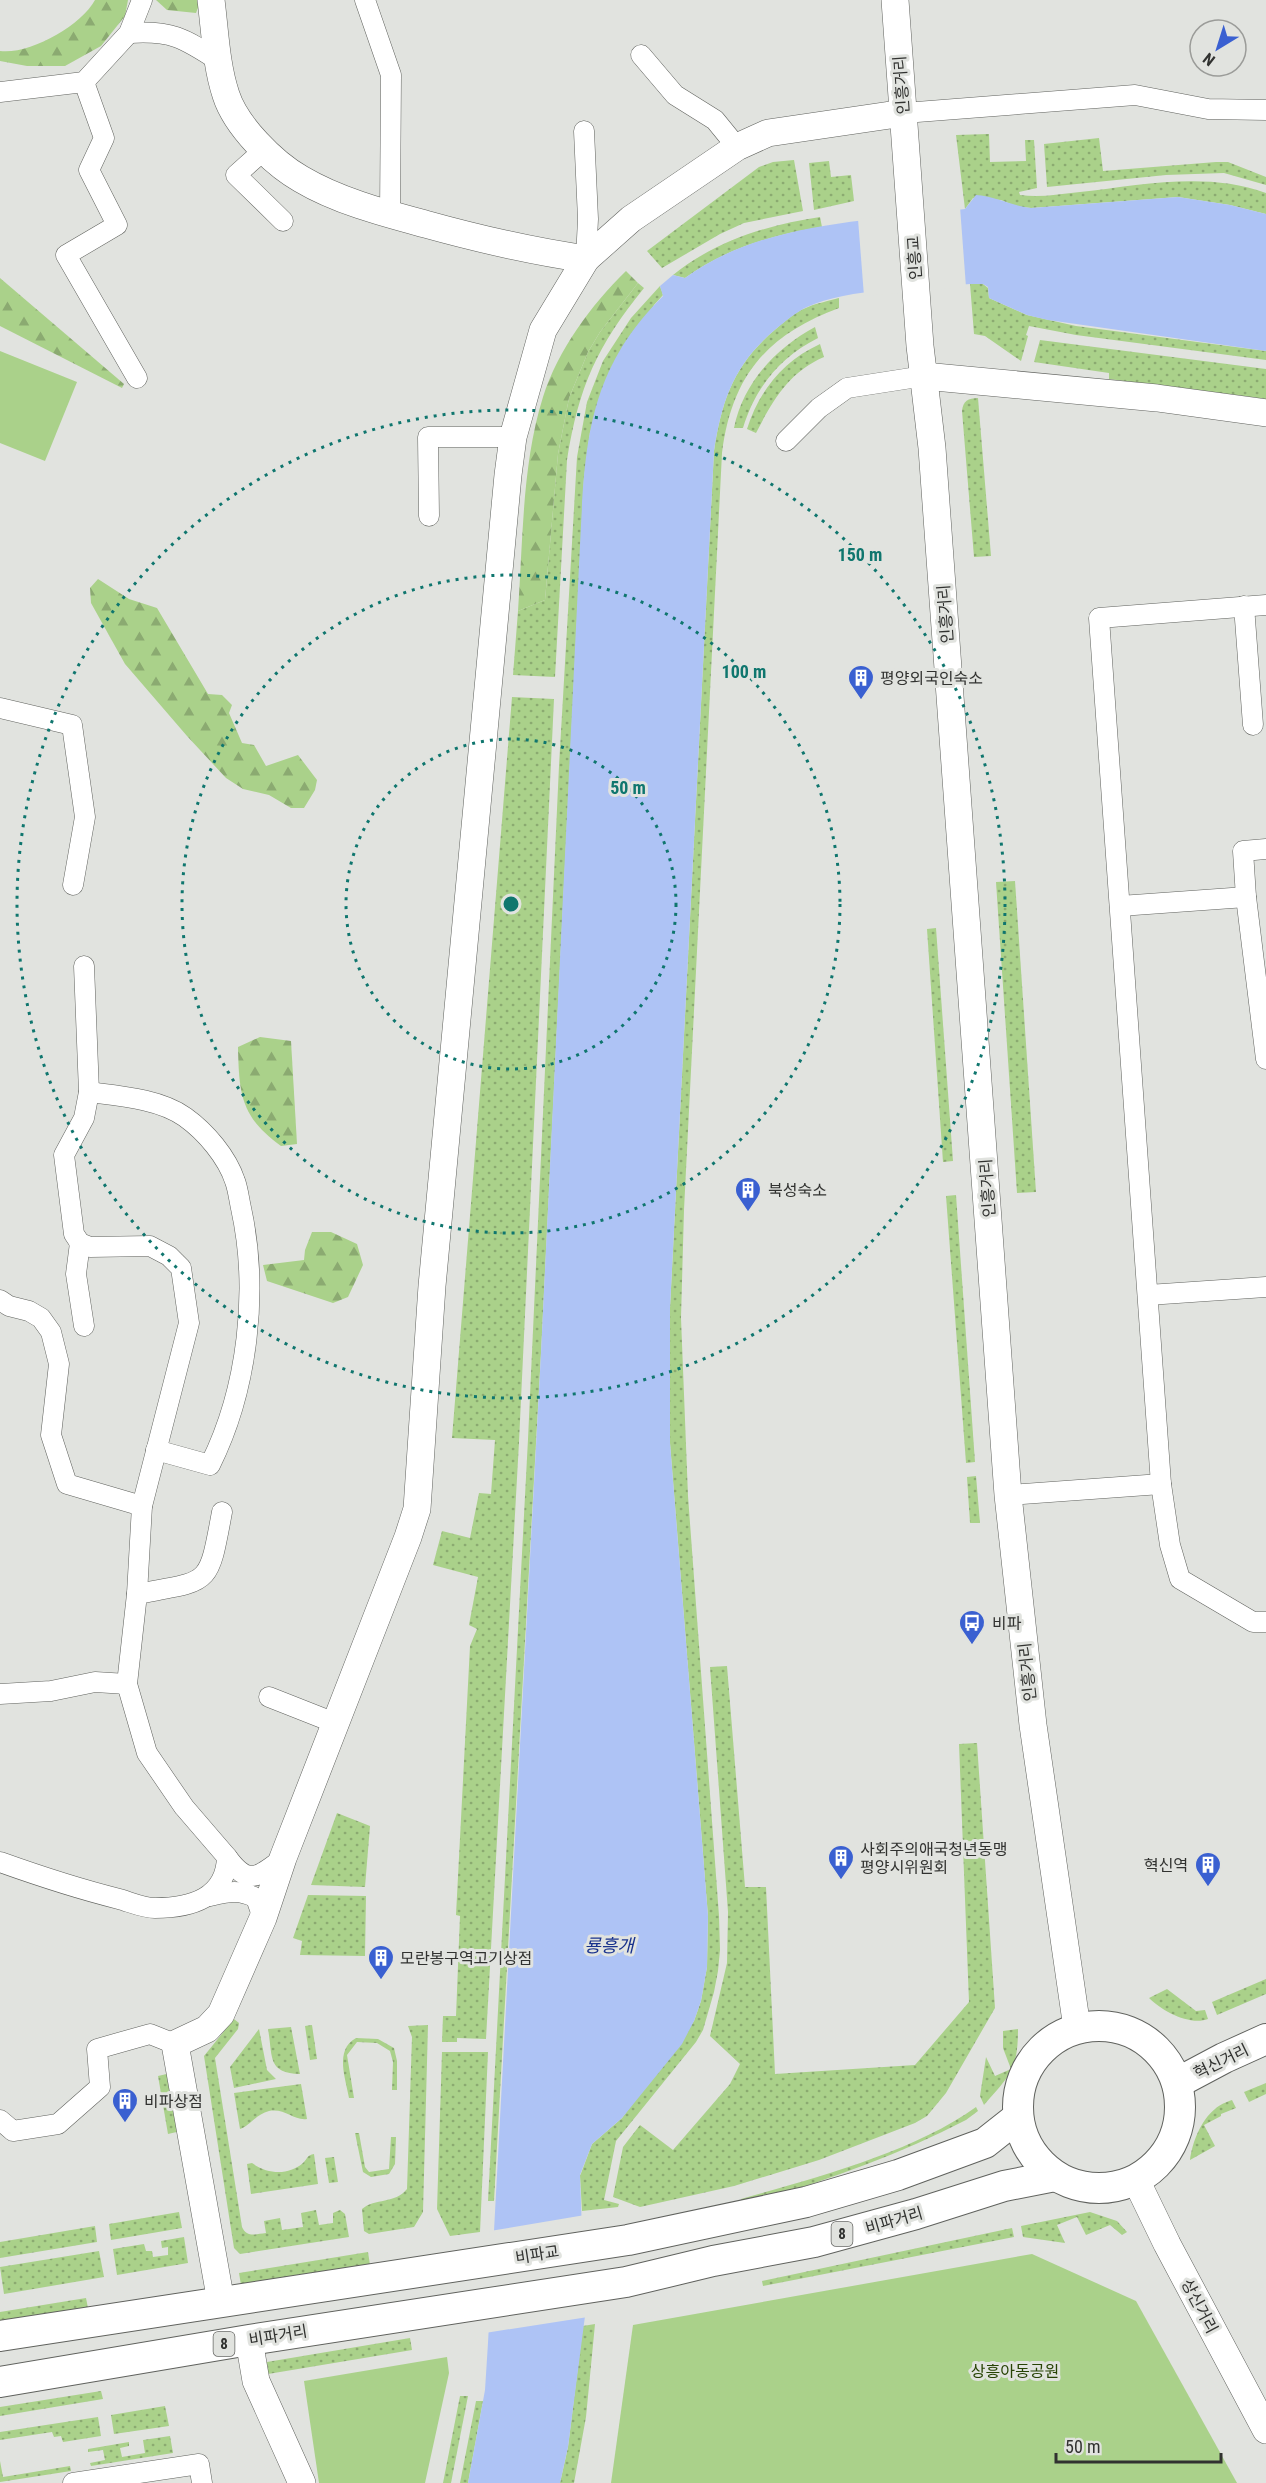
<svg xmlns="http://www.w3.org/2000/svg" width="1266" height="2483" font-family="'Roboto Condensed','Noto Sans KR',sans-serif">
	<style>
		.grass { fill: url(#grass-dots) }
		.forest { fill: url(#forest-firs) }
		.park { fill: #aad18a }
		.water { fill: #aec3f5 }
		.pier { fill: #e1e3df }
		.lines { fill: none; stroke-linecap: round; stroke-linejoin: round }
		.street-casing { stroke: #60625e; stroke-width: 21 }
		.secondary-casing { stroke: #60625e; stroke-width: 28 }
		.primary-casing { stroke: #60625e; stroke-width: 32 }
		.street { stroke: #fff; stroke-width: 20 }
		.secondary { stroke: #fff; stroke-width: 27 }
		.primary { stroke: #fff; stroke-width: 30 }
		.ring { fill: none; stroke: #0f766e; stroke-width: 3; stroke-dasharray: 3 6 }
		.labels { text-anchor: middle; stroke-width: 6; stroke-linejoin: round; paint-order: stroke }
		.shield { fill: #e1e3df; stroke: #666764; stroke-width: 1.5 }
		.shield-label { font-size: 15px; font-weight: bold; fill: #313230 }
		.street-label { font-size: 16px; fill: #313230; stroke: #e1e3df }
		.poi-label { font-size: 16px; fill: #313230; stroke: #e1e3df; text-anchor: start }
		.park-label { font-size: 16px; fill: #274304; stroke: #e1e3df }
		.water-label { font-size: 18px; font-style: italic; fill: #18328d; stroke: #e1e3df }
		.centre { fill: #0f766e; stroke: #e1e3df; stroke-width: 3 }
		.ring-label { font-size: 18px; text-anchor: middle; font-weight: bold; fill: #0f766e; stroke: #e1e3df; stroke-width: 6; stroke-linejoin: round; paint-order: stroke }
	</style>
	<defs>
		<pattern id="grass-dots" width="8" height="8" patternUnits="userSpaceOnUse" patternTransform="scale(1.5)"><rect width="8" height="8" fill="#aad18a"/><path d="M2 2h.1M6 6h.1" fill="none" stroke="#8baa71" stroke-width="1.8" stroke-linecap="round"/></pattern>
		<pattern id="forest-firs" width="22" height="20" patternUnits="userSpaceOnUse" patternTransform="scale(1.5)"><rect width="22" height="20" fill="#aad18a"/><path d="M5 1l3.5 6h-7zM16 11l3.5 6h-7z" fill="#8baa71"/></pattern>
	</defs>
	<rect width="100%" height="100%" fill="#e1e3df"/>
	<g class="grass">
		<path d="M989 134 990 162 1026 161 1025 140H1034L1037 188 1019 192 1020 195C1040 198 1060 194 1080 192 1141 185 1207 171 1266 193V214L1230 205 1178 197 1031 208 1015 206 1001 200 973 198 965 209 956 135Z"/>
		<path d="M1099 138 1103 171 1216 162H1228L1266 177V185L1224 173 1166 175 1047 187 1044 144Z"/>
		<path d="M794 160 803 211 744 223 720 234 662 268 647 251 759 167 773 162Z"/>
		<path d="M829 161 831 177 851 175 854 201 814 210 809 163Z"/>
		<path d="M820 217 822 227C774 234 725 249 685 278L673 275C715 241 767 225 820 217Z"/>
		<path d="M638 283 644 288C597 346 579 386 567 460L555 677 513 675 518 611 545 600 558 454 569 398 588 352 600 332Z"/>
		<path d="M970 284H983L988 288 989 298 1027 315 1076 326 1266 351V360L1076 335 1029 326 1026 335 1028 336 1021 361 985 336 974 334Z"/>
		<path d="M660 286 663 295 654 305 590 432 584 478 541 1353 494 2201H488L528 1439 559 766 577 457 587 402 603 361 631 318Z"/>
		<path d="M839 298V308C767 335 732 375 722 453L684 1210 681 1318 688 1496 719 1916 720 1950 718 1971 714 1992 703 2030 696 2042 616 2141 604 2200 619 2204 618 2207 582 2211 580 2176 592 2144 622 2118 694 2021 701 2001 707 1967 708 1916 670 1443V1308L714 451C722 398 735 363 777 328 786 320 797 311 808 307 817 303 829 301 839 298Z"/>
		<path d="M815 327 818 338C780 357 755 388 743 428H734C743 383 776 348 815 327Z"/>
		<path d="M1040 340 1266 369V399L1109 379V373L1034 362Z"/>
		<path d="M820 344 824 357C789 372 773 400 756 433L747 429C759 391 783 361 820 344Z"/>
		<path d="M978 398 991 556 974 557 962 411C963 401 968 398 978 398Z"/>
		<path d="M512 697 554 699 519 1442 486 2039 457 2038V2042H442L443 2016H456L460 1916 456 1915 470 1646 477 1629 469 1625 478 1577 433 1565 442 1531 470 1538 479 1493 491 1494 495 1440 452 1438Z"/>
		<path d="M1015 881 1036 1192 1017 1193 996 882Z"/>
		<path d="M936 928 953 1161 943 1162 927 929Z"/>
		<path d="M956 1195 975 1462 966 1463 946 1196Z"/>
		<path d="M976 1476 980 1523H970L967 1477Z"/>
		<path d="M727 1666 745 1887H766L775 2074 915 2065 969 2002 959 1744 977 1743 995 2008 946 2093 927 2116 915 2123 819 2160 734 2186 640 2207 613 2197 623 2147 640 2125 673 2150 730 2084 740 2064 710 2036 727 1963 728 1912 710 1667Z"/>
		<path d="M337 1813 370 1826 365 1887 311 1885Z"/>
		<path d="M308 1895 366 1896 365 1956 300 1955 302 1941 293 1938Z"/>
		<path d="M1266 1979V1994L1217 2015 1212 2002Z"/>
		<path d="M1167 1989 1196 2011 1205 2010 1208 2019C1190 2026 1162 2011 1149 1998Z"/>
		<path d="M234 2019 239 2023 238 2029 215 2058 242 2227C247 2238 256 2234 266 2233L264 2221 280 2218 282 2230 303 2227 301 2213 316 2210 319 2225 333 2223V2213L340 2210 345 2214 349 2237 240 2254 234 2248 204 2056Z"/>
		<path d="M312 2025 317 2059 310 2060 305 2026Z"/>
		<path d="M428 2025 423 2212 414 2227 369 2234 364 2231 362 2209C375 2198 395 2204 407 2189L412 2037 408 2026Z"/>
		<path d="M291 2027 300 2074C267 2073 273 2057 268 2029Z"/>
		<path d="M259 2029 267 2070 276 2079 234 2088 230 2067Z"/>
		<path d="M1018 2029C1018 2070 1010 2075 984 2105L980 2096 986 2057 995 2076 1011 2069 1003 2048V2031Z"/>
		<path d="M356 2038 378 2039 394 2048 397 2061V2090H392L393 2062 390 2051 377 2043 357 2042 347 2055 354 2098H349C346 2079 334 2050 356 2038Z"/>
		<path d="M442 2052H488L480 2232 450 2236 437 2209Z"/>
		<path d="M171 2073 181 2131 168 2134 158 2076Z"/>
		<path d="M1266 2083V2094L1249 2102 1244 2092Z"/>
		<path d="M301 2084 307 2119C294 2121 285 2108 269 2111 256 2114 249 2127 240 2129L234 2093Z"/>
		<path d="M1232 2100 1236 2108 1221 2114V2116L1204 2125 1215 2146 1190 2160C1192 2143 1201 2120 1215 2109 1219 2105 1226 2102 1232 2100Z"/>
		<path d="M976 2107 978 2111 966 2120C895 2157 820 2182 743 2206L741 2199C815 2178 914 2152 976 2107Z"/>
		<path d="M359 2133 365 2167 369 2172 389 2169 391 2137H396L395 2164 389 2174 371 2177 363 2172 355 2133Z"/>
		<path d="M314 2154 318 2184 251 2194 247 2164 252 2163C267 2174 288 2176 303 2163 308 2158 307 2155 314 2154Z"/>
		<path d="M334 2157 338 2182 329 2183 325 2158Z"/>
		<path d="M179 2212 182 2228 111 2240 109 2224Z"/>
		<path d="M1090 2212 1117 2221 1127 2232 1122 2235 1110 2225 1086 2235 1077 2217 1057 2225 1065 2243 1023 2237 1021 2226Z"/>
		<path d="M95 2226 97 2242 0 2258V2242Z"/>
		<path d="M1012 2228 1014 2237 763 2286 762 2281Z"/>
		<path d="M184 2237 188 2263 117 2275 113 2249 144 2244 146 2251H152L153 2257 168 2255V2247L162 2248 161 2241Z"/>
		<path d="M99 2251 104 2277 4 2294 0 2267Z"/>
		<path d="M368 2252 370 2265 241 2285 239 2273Z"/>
		<path d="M86 2298 88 2308 0 2322V2312Z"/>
		<path d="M595 2324 586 2417 574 2483H560L568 2447 583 2326Z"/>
		<path d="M410 2338 412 2350 268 2374 267 2362Z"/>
		<path d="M101 2391 103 2399 0 2416V2407Z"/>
		<path d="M460 2396H468L451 2483H443Z"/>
		<path d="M476 2401H483L468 2483H460Z"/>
		<path d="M165 2406 169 2426 114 2434 111 2415Z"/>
		<path d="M98 2417 101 2436 63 2442 61 2436 54 2437 52 2432 0 2440V2432Z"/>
		<path d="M170 2436 173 2453 91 2466 90 2463 105 2460 103 2450 88 2452V2449L129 2442V2446L120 2448 122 2457 145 2453 143 2440Z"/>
		<path d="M0 2461 3 2477 70 2466 71 2471 0 2482Z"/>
	</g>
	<g class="forest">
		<path d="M95 0H128L125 16 101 46 65 66H27L0 61V51C29 55 81 26 95 0Z"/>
		<path d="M156 0H201L196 13 167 10Z"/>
		<path d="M626 271 638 283 600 332 588 352 569 398 558 454 545 600 518 611C523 540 522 464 543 397 558 350 591 305 626 271Z"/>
		<path d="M0 278 124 384 122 388 0 326Z"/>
		<path d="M98 579 129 599 157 608 208 694 222 695 232 705 229 713 242 743 254 745 266 766 298 755 317 780 315 790 304 808H291L269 795 243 789 226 778 187 736 125 664 91 603 90 588Z"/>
		<path d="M260 1037 291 1041 297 1144 281 1146C241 1117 239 1095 238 1047Z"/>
		<path d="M312 1232H331L357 1244 363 1265 348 1297 333 1303 267 1281 263 1265 304 1260 305 1250Z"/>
	</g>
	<g class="park">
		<path d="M0 351 77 382 45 461 0 443Z"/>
		<path d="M1032 2254 1136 2301 1237 2483H611L633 2325Z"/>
		<path d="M447 2357 449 2373 425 2483H319L304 2381Z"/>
	</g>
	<path class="water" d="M976 195C995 196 1012 206 1031 208L1178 197 1230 205 1266 214V351L1048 320 1027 315 989 298 988 287 983 284H970C923 288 848 288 807 307 796 312 786 321 777 328 735 363 722 398 714 451L670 1308V1443L708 1916 707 1967 701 2001 694 2021 682 2044 622 2118 592 2144 580 2175 585 2316 568 2447 560 2483H468L485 2390 488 2343 541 1353 579 565C585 458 581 377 663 296L660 286 673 275 685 278C762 221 873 221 965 209Z"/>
	<g class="pier">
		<path d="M960 207 966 287 864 296 858 219Z"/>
		<path d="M585 2215 588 2317 485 2333 490 2231Z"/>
	</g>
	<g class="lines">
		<defs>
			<g id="street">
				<path d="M365 0 391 75 390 215"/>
				<path d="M129 33C171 30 184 38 219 61"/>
				<path d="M641 55 675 95 715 120 737 147"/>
				<path d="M84 82 104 138 89 170 117 225 66 255 137 378"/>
				<path d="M0 92 84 82 129 33 142 0"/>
				<path d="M904 113 1135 95 1208 109 1266 110"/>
				<path d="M584 131 588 219 586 259"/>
				<path d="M264 150 236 175 283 221"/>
				<path d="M786 441 819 408 847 388 924 376"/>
				<path d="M429 516 428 437H513"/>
				<path d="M1266 605 1099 618 1161 1484 1170 1545 1180 1579 1253 1622H1266"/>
				<path d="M1244 606 1253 725"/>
				<path d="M0 708 72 725 85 817 73 885"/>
				<path d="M1266 849 1243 851 1246 897 1266 1059"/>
				<path d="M1120 906 1246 897"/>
				<path d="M84 966 89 1092 84 1118 64 1155 74 1234 80 1243 90 1247 150 1246 169 1256 181 1268 189 1323 142 1506 137 1594"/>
				<path d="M89 1092C120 1096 160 1099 185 1117 206 1132 227 1157 235 1181 238 1189 239 1199 241 1208 259 1290 248 1389 210 1465L156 1450"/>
				<path d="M80 1243 76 1274 84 1326"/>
				<path d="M1148 1295 1266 1287"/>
				<path d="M0 1300 9 1306 29 1311 41 1318 51 1332 59 1364 51 1435 67 1484 142 1506"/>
				<path d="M1008 1495 1161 1484"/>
				<path d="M0 1694 51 1691 95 1682 127 1684"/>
				<path d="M269 1697 335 1723"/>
				<path d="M227 1857C248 1886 258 1878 283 1858"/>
				<path d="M0 1862C39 1876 79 1889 119 1899 130 1902 143 1908 155 1908 191 1908 226 1898 227 1857L184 1807 147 1753 127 1684 137 1594C211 1580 208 1588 222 1512"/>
				<path d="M210 1896C228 1892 239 1889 256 1898L263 1918"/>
				<path d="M0 2120 13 2131 58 2124 100 2087 97 2049 150 2034 175 2044"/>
				<path d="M73 2483 199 2464 202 2483"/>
			</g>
			<g id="secondary">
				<path d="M211 0C215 31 216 65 226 95 236 126 273 163 301 179 338 201 384 213 425 224 479 239 531 251 586 259"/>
				<path d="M895 0 920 346 932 448 1008 1495 1033 1725 1077 2028"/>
				<path d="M924 376 1157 398 1266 413"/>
				<path d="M1136 2180 1167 2244 1266 2430"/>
				<path d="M221 2302 175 2044 207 2029 221 2014 263 1918 283 1858 408 1537 417 1509 432 1286 508 475 513 437 543 330 586 259 631 219 737 147 768 133 904 113"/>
				<path d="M249 2340 256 2381 302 2483"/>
			</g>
			<g id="primary">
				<circle cx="1099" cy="2107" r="81"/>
				<path d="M1177 2083 1224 2058 1266 2039"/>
				<path d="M0 2336 628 2240 806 2202 898 2175 985 2143 1018 2117"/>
				<path d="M0 2382 249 2340 626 2282 713 2261 814 2242 916 2214 1004 2186 1055 2176"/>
			</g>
		</defs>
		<use href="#street" class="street-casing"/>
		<use href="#secondary" class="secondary-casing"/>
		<use href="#primary" class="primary-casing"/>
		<use href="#street" class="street"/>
		<use href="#secondary" class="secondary"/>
		<use href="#primary" class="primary"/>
	</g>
	<g class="ring">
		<circle cx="511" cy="904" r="165"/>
		<circle cx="511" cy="904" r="329"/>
		<circle cx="511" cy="904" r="494"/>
	</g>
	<defs>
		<symbol id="building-pin" viewBox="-11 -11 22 30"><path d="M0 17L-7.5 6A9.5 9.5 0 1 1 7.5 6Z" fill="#3a60d1" stroke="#e1e3df"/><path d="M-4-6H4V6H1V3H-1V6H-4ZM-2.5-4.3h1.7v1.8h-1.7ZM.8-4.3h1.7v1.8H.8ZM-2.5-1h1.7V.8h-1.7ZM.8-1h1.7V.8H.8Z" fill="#fff"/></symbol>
		<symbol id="bus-pin" viewBox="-11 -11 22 30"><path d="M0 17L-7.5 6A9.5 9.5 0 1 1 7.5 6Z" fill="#3a60d1" stroke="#e1e3df"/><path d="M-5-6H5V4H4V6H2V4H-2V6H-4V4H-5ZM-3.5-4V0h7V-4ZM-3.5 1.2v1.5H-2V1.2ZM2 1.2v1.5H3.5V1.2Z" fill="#fff"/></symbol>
	</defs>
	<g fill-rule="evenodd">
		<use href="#building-pin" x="846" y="663" width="30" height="40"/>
		<use href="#building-pin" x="733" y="1175" width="30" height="40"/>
		<use href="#bus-pin" x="957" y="1608" width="30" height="40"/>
		<use href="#building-pin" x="826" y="1843" width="30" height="40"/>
		<use href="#building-pin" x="1193" y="1850" width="30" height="40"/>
		<use href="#building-pin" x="366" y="1943" width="30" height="40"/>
		<use href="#building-pin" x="110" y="2086" width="30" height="40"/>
	</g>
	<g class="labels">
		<g class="shield">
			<rect x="831.5" y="2222" width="21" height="24" rx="4.5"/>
			<rect x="213.5" y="2332" width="21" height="24" rx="4.5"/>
		</g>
		<g class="shield-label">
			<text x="842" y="2239">8</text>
			<text x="224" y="2349">8</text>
		</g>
		<g class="street-label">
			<text transform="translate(901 85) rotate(-94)" y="6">인흥거리</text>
			<text transform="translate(914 258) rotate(-94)" y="6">인흥교</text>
			<text transform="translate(945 614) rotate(-94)" y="6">인흥거리</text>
			<text transform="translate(987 1188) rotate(-94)" y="6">인흥거리</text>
			<text transform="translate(1027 1672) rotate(-96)" y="6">인흥거리</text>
			<text transform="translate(1221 2061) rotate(-26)" y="6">혁신거리</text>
			<text transform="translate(894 2220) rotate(-16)" y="6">비파거리</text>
			<text transform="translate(537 2254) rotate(-9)" y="6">비파교</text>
			<text transform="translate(1200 2306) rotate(62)" y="6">상신거리</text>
			<text transform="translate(278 2335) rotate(-9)" y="6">비파거리</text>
		</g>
		<g class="poi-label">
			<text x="880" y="684">평양외국인숙소</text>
			<text x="768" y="1196">북성숙소</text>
			<text x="992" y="1629">비파</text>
			<text x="860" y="1855">사회주의애국청년동맹<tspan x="860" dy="18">평양시위원회</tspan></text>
			<text x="1188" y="1871" text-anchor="end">혁신역</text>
			<text x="400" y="1964">모란봉구역고기상점</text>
			<text x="144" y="2107">비파상점</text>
		</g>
		<g class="park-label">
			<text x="1015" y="2377">상흥아동공원</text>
		</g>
		<g class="water-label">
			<text x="609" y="1952">룡흥개</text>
		</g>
	</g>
	<circle cx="511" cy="904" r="9" class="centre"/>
	<g class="ring-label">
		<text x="860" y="561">150 m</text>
		<text x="744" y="678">100 m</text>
		<text x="628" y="794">50 m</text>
	</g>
	<g transform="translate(1218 48) rotate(218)"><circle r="28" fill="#e1e3df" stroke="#9b9c99" stroke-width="1.5"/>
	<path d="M0-4.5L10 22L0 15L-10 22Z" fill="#3a60d1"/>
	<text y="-9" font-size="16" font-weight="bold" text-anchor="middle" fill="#313230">N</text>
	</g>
	<path d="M1056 2453v9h165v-9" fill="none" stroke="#313230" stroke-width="3"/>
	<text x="1065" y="2453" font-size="18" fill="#313230" stroke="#e1e3df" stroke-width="4.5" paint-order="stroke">50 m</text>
</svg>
